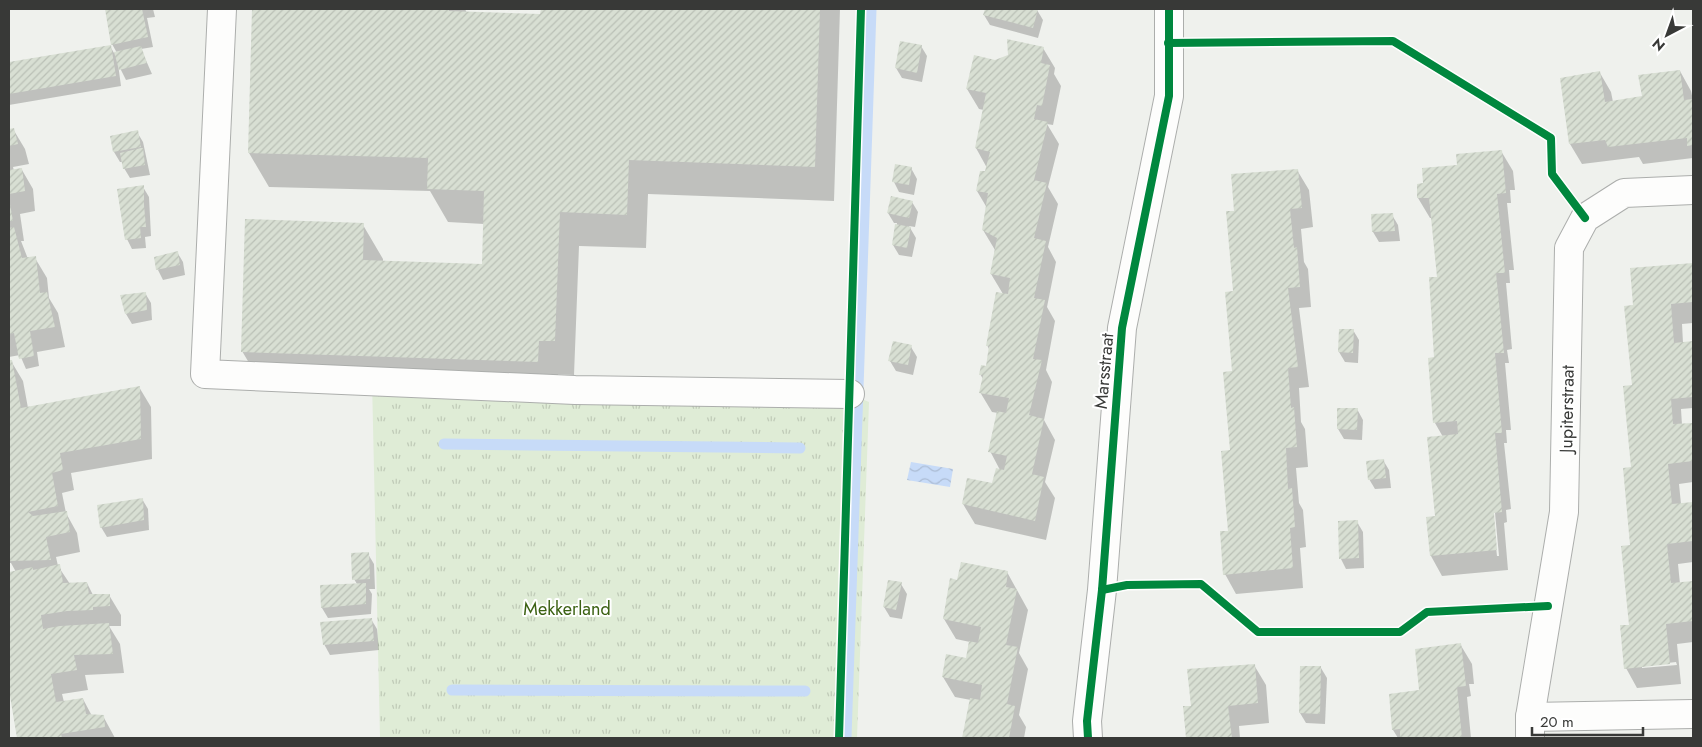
<svg xmlns="http://www.w3.org/2000/svg" width="1702" height="747" font-family="Jost,sans-serif">
	<style>
		.park { fill: url(#park-tufts) }
		.water { fill: url(#water-waves) }
		.shadow { fill: #0003; fill-rule: evenodd }
		.lines { fill: none; stroke-linecap: round; stroke-linejoin: round }
		.stream { stroke: #c7dbf8; stroke-width: 11 }
		.building { fill: url(#building-hatch) }
		.minor-casing { stroke: #acaeac; stroke-width: 30 }
		.minor { stroke: #fdfdfc; stroke-width: 28 }
		.cycleway-casing { stroke: #fff; stroke-width: 11 }
		.cycleway { stroke: #00873e; stroke-width: 8 }
		.labels { text-anchor: middle; stroke-width: 4; stroke-linejoin: round; paint-order: stroke }
		.street-label { font-size: 18px; fill: #383937; stroke: #fff }
		.park-label { font-size: 18px; fill: #3b6112; stroke: #fff }
	</style>
	<defs>
		<pattern id="park-tufts" width="24" height="20" patternUnits="userSpaceOnUse" patternTransform="scale(1.25)"><rect width="24" height="20" fill="#dfecd6"/><path d="M3 7l-1-3M5 7V3M7 7l1-3M15 17l-1-3M17 17v-4M19 17l1-3" fill="none" stroke="#c0cbb8"/></pattern>
		<pattern id="water-waves" width="16" height="10" patternUnits="userSpaceOnUse" patternTransform="scale(1.25)"><rect width="16" height="10" fill="#c7dbf8"/><path d="M0 5q4-4 8 0t8 0" fill="none" stroke="#acbdd5"/></pattern>
		<pattern id="building-hatch" width="6" height="6" patternUnits="userSpaceOnUse" patternTransform="scale(1.25)"><rect width="6" height="6" fill="#d8dfd3"/><path d="M-1 1l2-2M0 6l6-6M5 7l2-2" fill="none" stroke="#bac0b6"/></pattern>
	</defs>
	<rect width="100%" height="100%" fill="#eff1ed"/>
	<path class="park" d="M372 381 850 394 869 402 857 738H380Z"/>
	<path class="water" d="M911 462 953 469 950 487 907 480Z"/>
	<g class="shadow">
		<path d="M106 9H153L155 17 147 18 153 47 141 49 152 74 126 80 118 64 121 86 9 105V63L110 46 114 53H117L112 44Z"/>
		<path d="M253 9H465L467 13 542 15V9H840L834 201 648 194 646 248 579 246 574 375 558 374 557 396 262 385 242 351 363 225 383 259V262L483 265 484 224 448 222 430 191 269 187 249 153Z"/>
		<path d="M986 9 1037 10 1043 20 1038 38 990 25 984 15Z"/>
		<path d="M921 46 927 56 922 82 902 78 896 68Z"/>
		<path d="M1043 48 1055 68 1054 74 1061 86 1053 125 1047 124 1059 144 1048 187 1058 204 1048 247 1056 262 1047 307 1055 321 1046 370 1052 382 1044 420 1055 440 1045 482 1055 498 1046 540 975 524 963 504 993 485 1000 470 990 451 998 413 992 412 980 392 983 379 980 374 987 367 990 351 987 345 1003 294 991 274 995 250 983 230 987 208 977 191 987 168 976 148 984 110 979 109 967 89 995 61Z"/>
		<path d="M1680 71 1691 91 1693 100V158L1643 164 1639 157 1582 164 1570 144 1600 73 1611 92 1613 102 1643 97Z"/>
		<path d="M13 129 25 149 29 164 13 167 14 171 22 170 33 189 35 211 20 214 24 241H21L28 259 35 258 47 278 49 298 58 313 65 347 37 352 39 366 26 369 20 355 9 357V130Z"/>
		<path d="M137 132 143 142 150 175 130 178 124 168 123 162H120L114 152 111 137Z"/>
		<path d="M1501 151 1513 171 1515 190H1510L1511 203H1507L1514 270H1509L1510 283H1506L1512 349 1507 350 1509 363H1505L1511 430H1506L1507 443H1504L1511 509 1506 510 1507 522 1504 523 1508 570 1442 576 1431 556 1437 517 1443 437 1435 423 1439 278 1433 218H1430L1418 198 1425 184 1458 166ZM1492 510 1495 513 1499 556H1497Z"/>
		<path d="M911 168 917 179 914 195 899 192 894 182Z"/>
		<path d="M1297 170 1309 190 1313 227 1301 229 1304 262 1308 269 1311 307 1299 308 1309 387 1299 388 1301 422 1305 429 1308 467 1296 468 1299 503 1303 510 1306 547 1300 548 1303 588 1236 594 1225 574 1230 536 1232 457 1234 292 1233 212Z"/>
		<path d="M143 187 149 197 151 236 145 237 146 248 132 249 127 239Z"/>
		<path d="M912 202 918 212 915 227 909 226 916 238 912 257 899 255 893 245 897 223H894L888 213Z"/>
		<path d="M1373 215H1392L1398 225 1400 241 1379 242 1373 232Z"/>
		<path d="M177 252 183 262 185 275 163 280 158 270Z"/>
		<path d="M1693 264V323L1682 324 1683 343H1693V408L1681 409 1682 425 1693 424V482L1679 484 1681 504 1693 503V562L1678 564 1680 584 1692 583 1693 584V642L1677 644 1681 684 1637 688 1626 668 1631 630 1633 472 1634 306 1631 270ZM1676 662 1677 665 1642 668V666Z"/>
		<path d="M145 293 151 303 152 320 132 324 126 314Z"/>
		<path d="M1353 330 1359 340 1358 363 1345 362 1339 352Z"/>
		<path d="M911 347 917 357 913 375 896 371 890 361Z"/>
		<path d="M11 361 23 381 28 408 139 387 151 407 152 459 71 473 74 490 62 493 66 513 77 533 80 552 56 557 58 566 70 584 87 583 93 595H109L121 615V626H109L120 644 124 673 85 675 88 690 62 694 64 702 83 699 92 716H103L115 738H19L9 682V573L16 572 11 563H9V362Z"/>
		<path d="M1357 409 1363 420 1362 440 1344 439 1338 429V410Z"/>
		<path d="M1383 460 1389 470 1391 488 1375 489 1369 479Z"/>
		<path d="M142 499 148 509 149 530 107 537 101 527Z"/>
		<path d="M1340 522H1357L1363 532 1364 568 1346 569 1341 559Z"/>
		<path d="M368 554 374 564 375 589H369L372 594 371 614 328 618 322 608 357 584 354 579Z"/>
		<path d="M1007 572 1028 610 1019 653 1028 669 1019 715 1026 727 1024 738H963L971 700 955 697 943 677 967 660 970 642 956 639 944 619 958 581Z"/>
		<path d="M901 584 907 594 902 619 890 617 884 607Z"/>
		<path d="M371 619 377 629 379 650 330 655 324 644Z"/>
		<path d="M1460 644 1472 664 1474 684H1469L1471 696 1467 697 1471 738H1398L1393 730 1421 691Z"/>
		<path d="M1254 665 1266 685 1269 723 1239 726 1240 738H1187L1184 708 1192 707Z"/>
		<path d="M1321 668 1327 678 1325 724 1306 723 1300 713Z"/>
	</g>
	<g class="lines">
		<g class="stream">
			<path d="M444 444 800 448"/>
			<path d="M452 690 805 691"/>
			<path d="M846 738 871 9"/>
		</g>
	</g>
	<g class="building">
		<path d="M105 9H142L148 37 111 45Z"/>
		<path d="M252 9H449V11L540 14 541 9H820L815 167 629 160 627 215 560 212 555 341H539L538 362 241 352 245 219 364 223 363 260 482 264 484 191 427 189 428 158 248 153Z"/>
		<path d="M985 9H1038L1033 28 983 15Z"/>
		<path d="M1007 39 1044 47 1041 63 1050 65 1042 106 1037 105 1034 119 1048 122 1034 180 1047 183 1034 238 1046 241 1034 298 1045 300 1033 359 1042 360 1029 415 1044 419 1032 474 1044 477 1035 521 962 504 967 478 992 483 996 468 1004 470 1007 456 988 452 997 411 1006 413 1009 398 979 393 983 375H979L981 365 986 366 989 346H986L996 292 1008 294 1010 278 990 274 997 238 982 230 988 193 976 191 980 171H985L990 152 975 148 986 93 966 89 974 55 995 60 1008 55Z"/>
		<path d="M900 41 922 45 917 73 895 68Z"/>
		<path d="M111 45 116 76 9 94V62Z"/>
		<path d="M141 46 147 63 119 70 114 52Z"/>
		<path d="M1680 70 1684 100 1693 99V145L1687 146V138L1608 147 1605 140 1569 144 1560 78 1600 71 1605 102 1642 96 1638 75Z"/>
		<path d="M14 128 18 144 9 146V129Z"/>
		<path d="M138 130 141 147 113 152 110 136Z"/>
		<path d="M141 148H143L145 165 123 169 120 153Z"/>
		<path d="M1502 150 1506 193 1497 194 1505 273H1496L1504 353H1495L1502 433H1495L1502 512 1494 513 1497 550 1430 556 1426 517 1435 516 1427 437 1458 434 1457 421 1433 423 1428 358 1434 357 1429 277H1437L1429 198H1417V184L1423 183 1422 168 1457 165 1456 154Z"/>
		<path d="M895 164 912 167 909 185 892 182Z"/>
		<path d="M22 168 25 191 9 194V170Z"/>
		<path d="M1298 169 1302 208 1290 209 1294 248 1297 247 1300 287 1288 288 1298 367 1288 368 1291 408 1294 407 1297 447 1286 448 1288 489 1292 488 1295 527 1290 528 1293 568 1223 575 1220 531H1228L1221 451 1230 450 1223 372 1232 371 1225 292 1233 291 1226 211H1234L1231 174Z"/>
		<path d="M144 185V205L146 227H140L141 238 125 240 117 189Z"/>
		<path d="M891 196 913 201 909 218 887 213Z"/>
		<path d="M9 199 13 221H9Z"/>
		<path d="M1393 213 1395 231 1372 232 1371 214Z"/>
		<path d="M895 224 911 227 907 248 892 245Z"/>
		<path d="M14 227 22 258 36 256 40 293 47 292 55 327 30 331 34 356 19 359 14 333 9 334V228Z"/>
		<path d="M178 251 180 265 156 270 154 257Z"/>
		<path d="M1693 263V302L1671 304 1674 343 1693 341V397L1671 399 1673 424 1693 423V461L1668 464 1672 504 1693 502V541L1667 544 1671 583 1693 581V621L1666 624 1670 664 1624 669 1620 625H1629L1621 546 1630 545 1623 468 1631 467 1623 386 1632 385 1624 306 1633 305 1630 268Z"/>
		<path d="M146 292 147 310 125 314 120 295Z"/>
		<path d="M1339 329H1354L1353 353 1338 352Z"/>
		<path d="M893 341 912 345 908 365 888 361Z"/>
		<path d="M9 360H12L21 408 140 386 141 439 60 453 63 470 52 473 58 506 28 512 33 516 67 511 70 532 46 537 51 560 9 561Z"/>
		<path d="M1337 408H1358L1357 430 1337 429Z"/>
		<path d="M1384 459 1386 478 1368 480 1366 461Z"/>
		<path d="M143 498 144 520 100 528 97 505Z"/>
		<path d="M1358 520 1359 558 1339 559 1338 521Z"/>
		<path d="M369 552 370 579 352 580 351 553Z"/>
		<path d="M961 562 1008 571 1006 587 1017 589 1006 645 1018 647 1007 704 1015 706 1009 738H962L970 698 980 700 982 685 942 677 946 654 966 658 969 641 978 643 981 627 943 619 950 578 957 580Z"/>
		<path d="M60 564 63 583 87 582 89 594H110V606L93 607V610L67 611 41 615 43 629 60 626 109 623 113 654 74 655 77 670 51 674 56 702 83 698 86 714 104 715 105 727 61 734 62 738H17L9 690V572L33 567V570Z"/>
		<path d="M888 580 902 582 896 610 883 607Z"/>
		<path d="M366 583V604L321 608 320 585Z"/>
		<path d="M372 618 374 641 323 645 320 622Z"/>
		<path d="M1461 643 1466 686 1457 687 1462 738H1400V729L1392 730 1389 694 1419 690 1415 649Z"/>
		<path d="M1255 664 1258 703 1228 706 1232 738H1186L1183 706H1191L1187 669Z"/>
		<path d="M1300 666H1321L1320 714 1299 713Z"/>
	</g>
	<g class="lines">
		<defs>
			<g id="minor">
				<path d="M222 9 205 374 575 390 850 394"/>
				<path d="M1530 717 1693 714"/>
				<path d="M1088 738 1087 721 1102 590 1122 328 1169 96V9"/>
				<path d="M1530 738V717L1564 512 1569 248 1585 218 1624 193 1693 190"/>
			</g>
		</defs>
		<use href="#minor" class="minor-casing"/>
		<use href="#minor" class="minor"/>
		<defs>
			<g id="cycleway">
				<path d="M1168 43 1393 41 1551 138 1552 174 1585 218"/>
				<path d="M1102 590 1127 585 1201 584 1258 632H1400L1427 612 1548 606"/>
				<path d="M839 738 861 9"/>
				<path d="M1088 738 1087 721 1102 590 1122 328 1169 96V9"/>
			</g>
		</defs>
		<use href="#cycleway" class="cycleway-casing"/>
		<use href="#cycleway" class="cycleway"/>
	</g>
	<g class="labels">
		<g class="street-label">
			<text transform="translate(1104 371) rotate(-85)" y="6">Marsstraat</text>
			<text transform="translate(1567 409) rotate(-89)" y="6">Jupiterstraat</text>
		</g>
		<g class="park-label">
			<text x="567" y="615">Mekkerland</text>
		</g>
	</g>
	<rect width="1702" height="747" fill="none" stroke="#383937" stroke-width="20"/>
	<g transform="translate(1667 35) rotate(221)" stroke="#ffffff" stroke-width="4" paint-order="stroke">
	<path d="M0-4L9 19L0 12L-9 19Z" fill="#383937"/>
	<text y="-8" font-size="14" font-weight="bold" text-anchor="middle" fill="#383937">N</text>
	</g>
	<path d="M1532 727v8h111v-8" fill="none" stroke="#383937" stroke-width="2.5"/>
	<text x="1540" y="727" font-size="15" fill="#383937" stroke="#ffffff" stroke-width="4" paint-order="stroke">20 m</text>
</svg>
